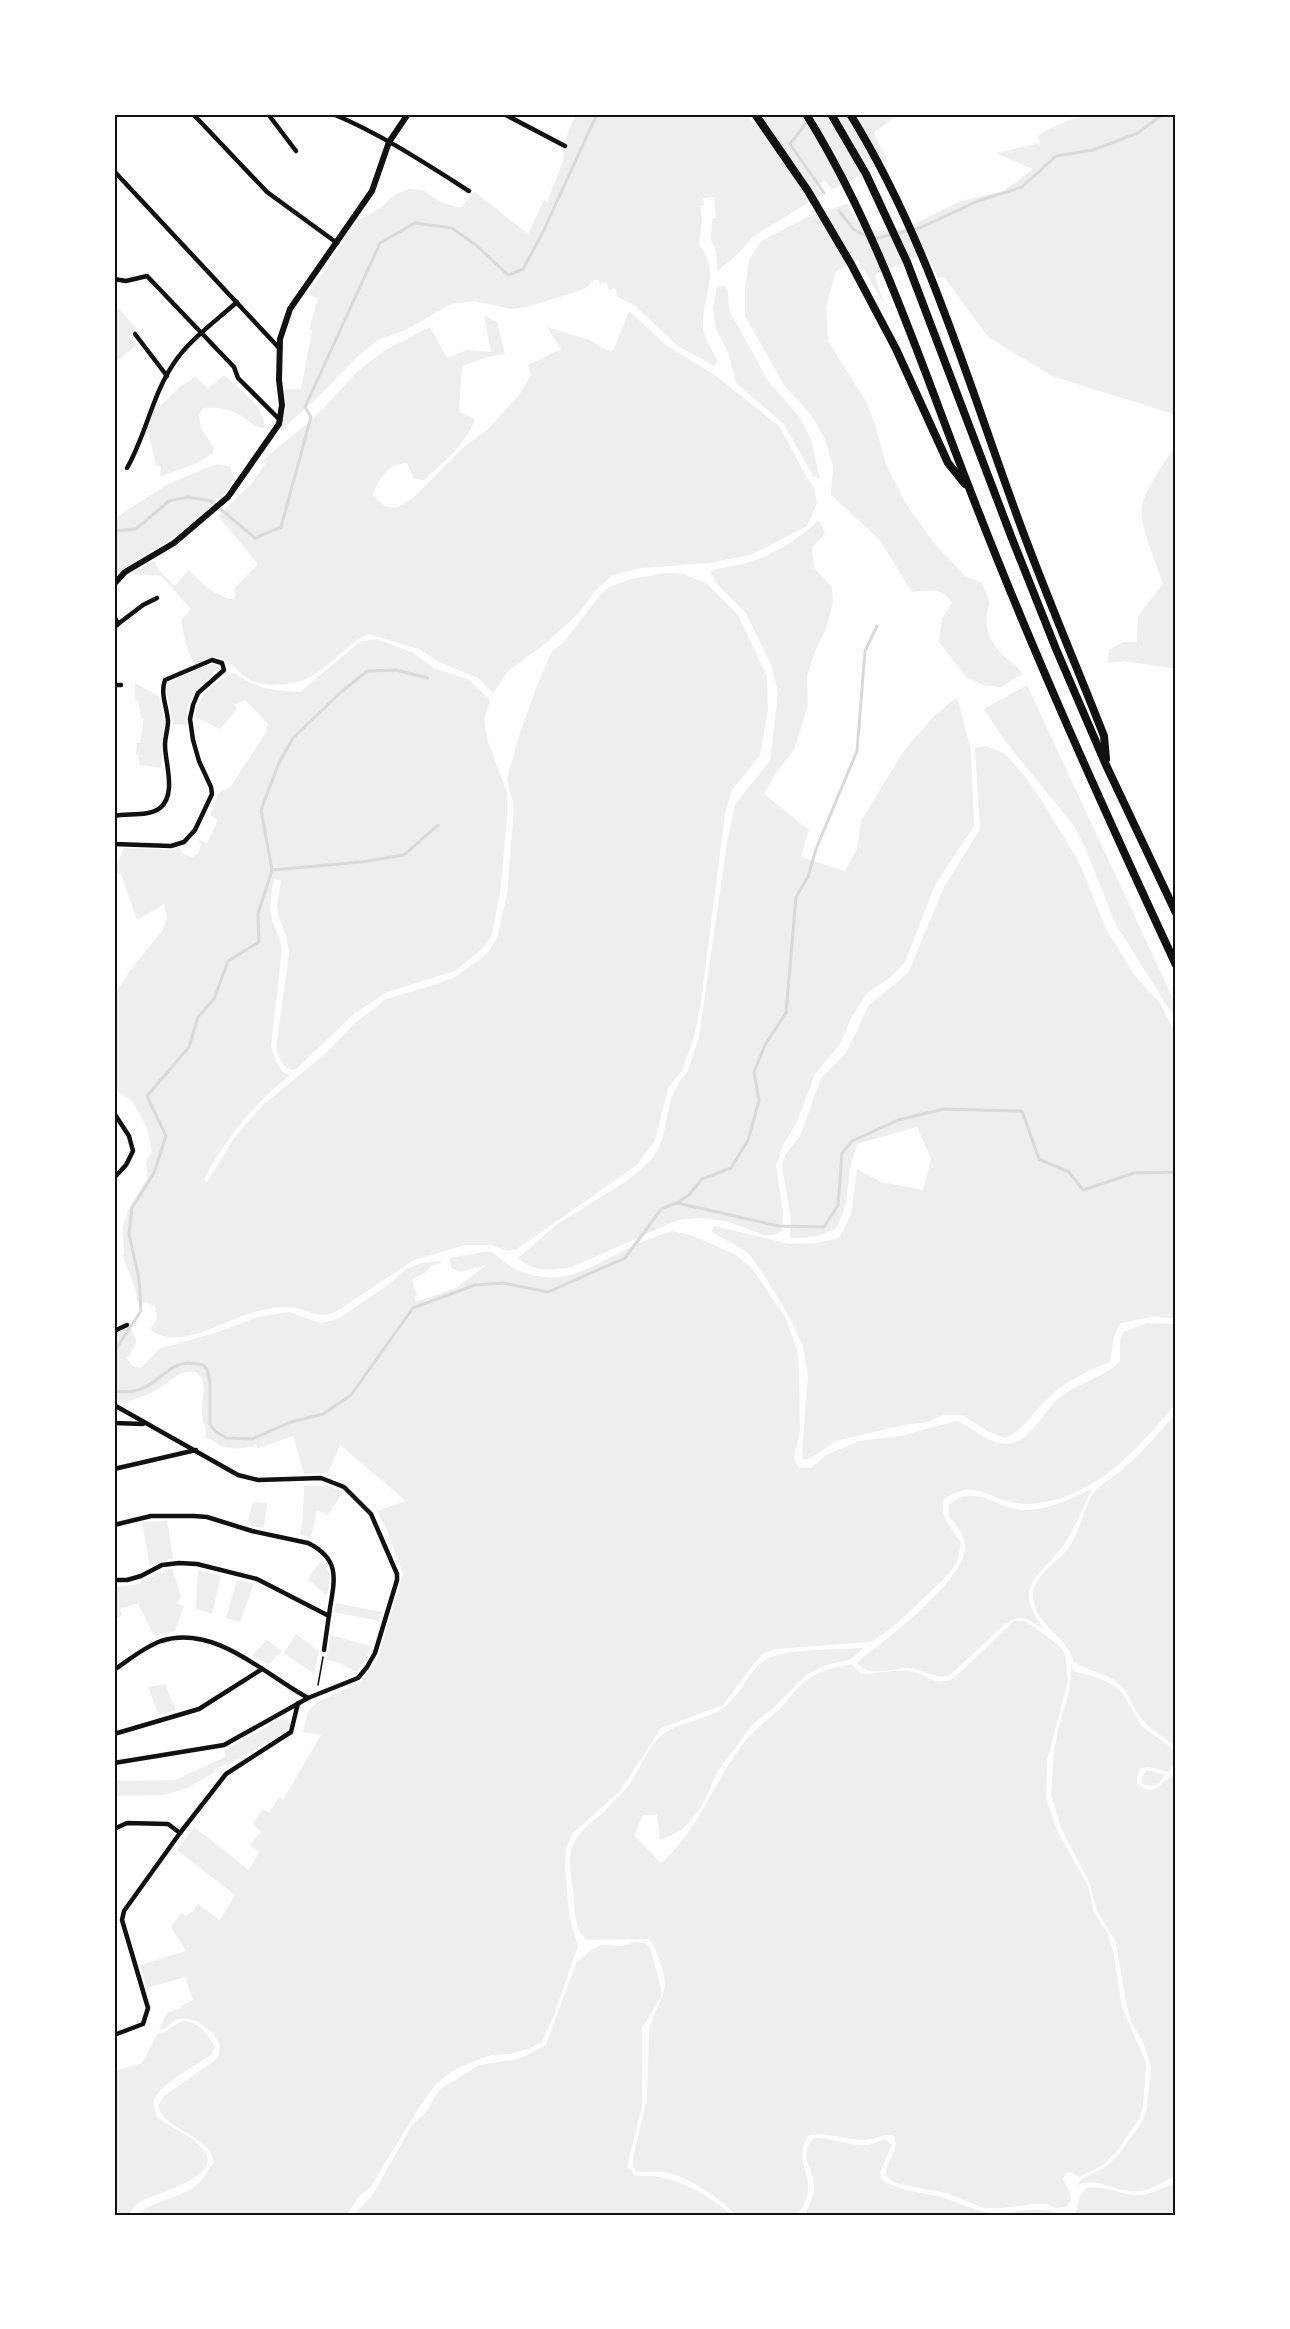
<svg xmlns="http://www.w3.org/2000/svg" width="1290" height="2329" font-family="'Fira Sans Condensed',sans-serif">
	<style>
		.green { fill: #eee }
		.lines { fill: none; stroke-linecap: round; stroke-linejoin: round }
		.stream { stroke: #d9d9d9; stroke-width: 3 }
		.path { stroke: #111; stroke-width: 1.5 }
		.minor { stroke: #111; stroke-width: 4.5 }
		.tertiary { stroke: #111; stroke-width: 6 }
		.motorway { stroke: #111; stroke-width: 8 }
		.neatline { fill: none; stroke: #111; stroke-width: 2 }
	</style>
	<rect width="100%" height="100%" fill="#fff"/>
	<g class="green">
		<path d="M577 114H746L754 124 764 117 763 114H898L874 133 887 160 832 190 825 180 816 186 821 195 754 236 735 257 717 271 716 251 711 240 712 219 716 218 714 197 703 198 704 205 700 206 702 220 699 244C722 276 702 291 703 326 703 337 713 351 717 361L714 366 678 346 635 306 618 297 615 288 609 290 606 282 601 284 599 280H594L586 288 576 292 526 307 511 309 474 301 451 304 406 330 380 339 361 353 316 399 280 431 286 408 285 389H301L312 331 309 329 318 298 307 294 313 288 344 241 343 240 357 221 383 206 394 195 409 189 423 190 442 203 461 208 474 191 528 234 544 200 547 202 563 161 565 142 570 127Z"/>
		<path d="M1091 114H1176V415L1052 376 988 337 944 277 938 278 927 253 875 275 884 304 858 260 836 271 826 308 828 341 867 403 876 427 886 465 908 507 934 543 966 577 982 583 990 602C982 622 987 639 1002 654 1009 662 1017 664 1022 674L1001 687 984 685 966 677 939 642 942 619 952 603C941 586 930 591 912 592L879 539 831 495 833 466 824 437 811 415 784 385 745 316V289L749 260 761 241 808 217 847 204 857 222 875 231 902 230 961 201 1004 191 1033 169 996 153 1040 143 1038 136C1053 125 1073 118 1091 114Z"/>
		<path d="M725 286 728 291 729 310 768 381 799 416 811 439 820 479 813 476 784 424 736 383 728 352 716 329 713 308 717 287Z"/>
		<path d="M114 309H119L136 328 129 336 138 344 114 363Z"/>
		<path d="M629 311 666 345 716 376 780 427 807 478 814 488 817 503 807 526 753 554 710 563 642 568 613 575 597 589 576 616 546 643 507 672 493 693 478 678 439 662 419 649 368 634C345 645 328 670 304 680 290 685 263 688 250 680 240 674 231 661 220 658 210 655 202 662 194 665L185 642 181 620 191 609 161 576 131 574 154 560 158 569 175 586 189 570C200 582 216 597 232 599L236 595 234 589 258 564 218 516 253 482 265 464 263 460 315 417 358 371 385 350 430 327 447 358 467 350 491 352 484 315 497 322 505 354 488 357 462 366 459 412 475 419C466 444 443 464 423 480L414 478 407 463C388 464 378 479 373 495L384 506 396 508 413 498 464 447 488 429 519 395 531 375 528 365 561 349 547 327 590 340 604 349 613 351Z"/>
		<path d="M224 375C240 390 264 405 265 429 255 427 251 422 243 417 232 409 217 407 203 408L199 415 201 428 214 448 213 453 197 463 160 477 161 466H156L149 434H144L156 404 160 406 180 387 195 377 208 388Z"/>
		<path d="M1176 444V669L1124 661 1107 663 1109 650 1123 642H1137L1138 616 1163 584C1157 564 1139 527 1142 506 1145 488 1166 461 1176 444Z"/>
		<path d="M216 464 230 467 234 480 226 492 207 511 180 533 114 575V519L168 484Z"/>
		<path d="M819 520 825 534 812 547 814 568 832 587 833 602 826 629 815 651 807 677 808 705 794 750 776 773 764 794 809 830 801 857 845 871 857 849 861 821 903 752 935 715 957 697 971 750 974 826 935 885 905 962 891 977 868 992 851 1018 841 1043 815 1074 797 1122 783 1145 776 1166 783 1213 782 1231 774 1235H764L726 1221 699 1218 678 1220 572 1267C551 1270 534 1273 518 1258L556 1225 627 1181 653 1158 662 1140 671 1099 679 1082 687 1073 699 1037 727 843 735 804 770 761 778 693 772 667 746 613 715 582 710 572C720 567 731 567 742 564 772 556 796 541 819 520Z"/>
		<path d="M667 573 684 574 707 584 738 615 767 677 768 710 760 755 732 790 725 814 701 1002 694 1037 682 1071 668 1088 655 1140 637 1165 517 1249 508 1251 491 1245H465L414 1260 334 1313C311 1318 312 1310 294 1308 280 1306 264 1309 252 1313 222 1321 178 1352 150 1329L157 1319 155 1307 146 1302 138 1304 136 1291 122 1254H124L123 1227 128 1210 147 1179 146 1162 152 1152 147 1128 132 1101 114 1089V995L132 968 162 931 167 918 164 904 137 920 121 874 114 875V871L124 848 172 850 179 847 182 853 192 857 198 854 201 845 198 839 207 843 218 820 210 815 218 794 231 786 267 731 266 729 268 724 245 700 234 705 237 709 220 729 195 717C199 695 214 682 234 673 257 689 272 690 300 692L360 642 375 639 412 652 434 668 468 679 490 700 484 720 488 742 507 792V816L501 887 492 935 483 948 455 971 387 992 355 1013 295 1070C282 1069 280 1059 276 1048L289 954 286 935 279 918 277 906 281 881 274 879C272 892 268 906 272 919 275 930 280 937 282 948L271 1046 276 1062 283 1072 290 1075C253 1105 227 1136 204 1179L207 1182 235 1137 262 1106 326 1053 355 1023 386 999 434 985 455 977 487 954 497 938 507 894 514 808 507 779 518 739 536 688 552 651 564 642 601 594 609 587 631 579Z"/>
		<path d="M211 664H218L219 667 191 697 188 704 187 725 173 724 166 688 174 680Z"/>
		<path d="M135 683 159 696 165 724 162 744V768L140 765 138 755H136L137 743H140L144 719 141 718 138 700 135 701Z"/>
		<path d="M1027 685 1176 1005V1020L1115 923 1087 852 1074 826 1002 737 984 709Z"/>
		<path d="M986 746 1004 753 1023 774 1042 801 1079 862 1105 927 1133 973 1159 1002 1172 1026 1176 1042V1318L1151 1317 1121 1323C1110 1338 1115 1347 1109 1362 1087 1372 1063 1382 1047 1399 1033 1413 1024 1430 1005 1438L989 1432 962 1415H943L928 1422 903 1425 836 1441 811 1458 804 1460 802 1451 808 1376 803 1347 790 1318 765 1276 748 1253 712 1232 714 1226 790 1244 816 1243 839 1238 851 1215 857 1169 881 1182 923 1190 931 1159 917 1127 857 1144 850 1168 846 1204 837 1228 817 1237 790 1238 791 1219 782 1167 785 1155 800 1136 821 1078 846 1053 869 1005 908 973 944 887 980 829 975 748Z"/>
		<path d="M672 1231 691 1235 736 1255 752 1268 785 1317 797 1349 799 1372 800 1431 794 1458 799 1468H811L826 1455 859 1441 900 1436 957 1421C975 1428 994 1450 1016 1442 1030 1438 1046 1410 1057 1400 1075 1383 1103 1379 1120 1361V1341L1124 1332 1146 1323 1176 1324V1404C1135 1451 1096 1499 1029 1504 993 1506 977 1474 943 1500 940 1518 952 1528 961 1543L958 1560 949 1574 893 1627 871 1642 775 1649 764 1653 756 1661 723 1705 661 1728 620 1791 572 1834 566 1849 565 1865 569 1915 578 1946 554 2015 542 2042 528 2049 510 2054 491 2055 474 2061 451 2072 436 2084 418 2109 370 2188 359 2196 347 2215H136C155 2199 182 2199 200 2182 205 2176 209 2168 214 2162 207 2132 167 2133 158 2106L164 2096 218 2058 220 2046 214 2034 197 2021 185 2018 177 2019 162 2030 159 2029 167 2013 182 2008 181 2006 193 2000 185 1977 147 1988 140 1965 186 1951 171 1927 181 1913 186 1916 193 1911 198 1904 220 1920 235 1895 177 1850 194 1827 249 1870 259 1852 250 1845 261 1832 253 1823 263 1809 269 1813 279 1797 283 1800 321 1735 303 1732 308 1711 318 1702 360 1683 377 1661 403 1574 386 1528 377 1511 406 1501 340 1445 328 1473 304 1474 293 1436 258 1448 256 1445C245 1449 228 1451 217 1443 212 1440 211 1438 205 1438 208 1430 203 1423 202 1414 200 1399 210 1385 196 1372 181 1369 173 1380 161 1387 152 1394 139 1397 128 1401L126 1404 114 1397V1334L130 1327C139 1343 137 1344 127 1358L132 1366 141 1368 159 1349 218 1332 258 1317 289 1312 321 1323 338 1319 389 1284 405 1270 421 1263 439 1261 441 1264 432 1265 425 1273 412 1279 417 1296 414 1297 416 1302 456 1288 487 1265 461 1272 452 1268 449 1258 489 1251C500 1256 508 1267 520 1271 563 1288 588 1268 625 1250 640 1242 656 1236 672 1231Z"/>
		<path d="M1176 1413V1748C1165 1737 1150 1730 1141 1718 1130 1704 1129 1691 1114 1680 1101 1671 1085 1671 1073 1661 1070 1639 1036 1627 1033 1597 1031 1578 1056 1563 1067 1550 1080 1535 1085 1500 1097 1489 1107 1480 1119 1473 1129 1464 1146 1448 1161 1430 1176 1413Z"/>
		<path d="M304 1486H329L343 1492 328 1515 317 1511 311 1537 300 1535 303 1517Z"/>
		<path d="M1092 1489C1083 1506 1076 1527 1065 1543 1042 1576 1009 1585 1045 1630 1029 1620 1022 1612 1005 1624L949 1676C933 1679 922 1668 907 1668 892 1669 867 1677 857 1663L861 1659C887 1639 969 1577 965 1544 964 1533 955 1525 949 1516V1505C972 1481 998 1510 1024 1510 1049 1510 1070 1499 1092 1489Z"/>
		<path d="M253 1502 267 1503 264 1528 252 1526 248 1520Z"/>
		<path d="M167 1521 173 1558 150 1567 142 1522Z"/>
		<path d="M323 1558 330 1576 327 1596 308 1579Z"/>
		<path d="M172 1568 181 1596 177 1604 184 1606 175 1631 154 1636 138 1603 120 1609 122 1615 114 1620V1587L135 1585Z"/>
		<path d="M198 1570 221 1576 212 1614 196 1609Z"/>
		<path d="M237 1580 254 1584 240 1622 226 1618Z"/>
		<path d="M336 1603 381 1612 379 1621 334 1612Z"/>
		<path d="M1014 1621H1024L1034 1627 1058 1645 1065 1653 1068 1680 1047 1761 1046 1799 1058 1832 1089 1888 1093 1911 1108 1934 1114 1955 1122 2008 1146 2062 1143 2107 1139 2119 1117 2151 1103 2165 1079 2177 1071 2172 1066 2173 1063 2179 1070 2193 1071 2201 1065 2207 1056 2208 1046 2204H1034L1002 2208H983L946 2193 895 2183 886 2176C884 2161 902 2151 893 2135 882 2134 874 2140 863 2140 845 2140 828 2132 809 2135 793 2158 811 2171 808 2192 807 2200 802 2208 798 2215H737C717 2198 695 2180 669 2173 657 2170 647 2174 636 2171L632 2163 647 2097 649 2031C656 1998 674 1997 659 1960 656 1951 655 1945 649 1939L586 1940C575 1928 575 1913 574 1898 573 1884 569 1871 570 1857 573 1831 595 1822 611 1805 617 1799 623 1792 629 1785 641 1769 648 1744 665 1733 684 1720 710 1720 727 1705 743 1692 750 1666 769 1658 791 1648 838 1650 864 1648L851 1659 826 1665 806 1675 772 1709 752 1725 718 1771 702 1805 688 1824 680 1831 660 1840 657 1815H643L634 1835 661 1863C697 1832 710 1790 737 1752 749 1734 762 1724 779 1710 789 1700 798 1684 811 1677 823 1670 838 1667 851 1664L861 1674C877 1674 894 1669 909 1671 928 1674 933 1688 954 1678Z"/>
		<path d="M296 1634 319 1651 314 1674 284 1653Z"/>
		<path d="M330 1635 371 1646 366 1659 357 1672 340 1663 327 1660Z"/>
		<path d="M267 1640 282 1651 268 1665 252 1655Z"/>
		<path d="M1071 1667 1075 1672C1090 1675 1106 1679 1118 1689 1127 1696 1134 1717 1144 1728 1152 1736 1172 1743 1175 1755 1177 1761 1173 1767 1169 1772L1149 1767 1142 1768 1138 1772 1137 1783C1157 1801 1159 1779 1176 1775V2176C1164 2180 1153 2190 1141 2191 1118 2195 1095 2173 1075 2187L1082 2179 1107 2166 1120 2153 1143 2120 1147 2108 1151 2066 1142 2040 1131 2022 1126 2002 1116 1943 1097 1910 1089 1882 1061 1828 1051 1795 1054 1753 1058 1729 1070 1689Z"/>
		<path d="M165 1684 176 1710 159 1715 148 1687Z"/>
		<path d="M281 1719H286L290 1723 288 1731 226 1766V1762L224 1765 214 1769V1773L185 1789 164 1795 114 1796V1784L117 1781 175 1780 225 1757V1750Z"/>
		<path d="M1147 1770 1165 1775C1160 1784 1152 1789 1142 1783L1141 1778Z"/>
		<path d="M635 1942 645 1943 650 1947 661 1988V1997L642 2028V2107L627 2166 635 2175C642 2177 648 2175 654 2176 684 2181 709 2195 731 2215H353L372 2196 412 2125 426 2112 440 2089 479 2065 519 2059 546 2045 576 1963 590 1951 601 1945 623 1946Z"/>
		<path d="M182 2021C198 2021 208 2034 215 2047L211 2055C196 2065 165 2082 156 2096 152 2102 154 2109 156 2115 170 2129 194 2135 205 2152 223 2179 149 2194 137 2204 134 2207 131 2212 128 2215H114V2086L116 2085 114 2071 142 2063 158 2033 161 2034Z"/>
		<path d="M814 2138C832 2138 849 2146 867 2145 874 2145 879 2141 885 2139L892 2145 880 2172 882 2180C900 2191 920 2192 940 2197 957 2201 975 2212 993 2213 1017 2214 1039 2204 1062 2215H804C808 2208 814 2196 814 2188 815 2170 796 2155 814 2138Z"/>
		<path d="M1176 2182V2215H1075L1080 2196 1086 2188C1104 2185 1121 2195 1139 2195 1151 2195 1165 2187 1176 2182Z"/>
	</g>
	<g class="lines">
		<g class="stream">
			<path d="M813 114 790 144 824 193"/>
			<path d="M839 211 854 230 867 236"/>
			<path d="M873 239 920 228 978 201 1022 187 1056 156 1093 150 1138 133 1163 114"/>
			<path d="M114 531 136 529 169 501 188 497 211 501 255 538 281 527 311 417 305 407 380 243 415 223 452 228 476 245 508 275 523 269 543 232 597 114"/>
			<path d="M272 870 261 810 278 765 293 738 339 694 367 671 396 670 428 678"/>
			<path d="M677 1203 689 1195 702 1179 731 1168 748 1140 759 1101 754 1072 766 1043 786 1013 796 897 808 877 816 849 857 751 865 651 877 626"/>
			<path d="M114 1352 141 1311 139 1279 129 1234 132 1208 154 1173 166 1136 147 1096 189 1047 198 1017 214 999 228 961 259 942 258 914 272 870 361 862 404 855 438 825"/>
			<path d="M114 1391C156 1397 160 1365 188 1363 193 1363 198 1364 203 1365L207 1369 210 1382V1424L215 1431 226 1438 252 1439 288 1423 323 1414 351 1395 413 1308 475 1285 503 1283 548 1292 625 1258 662 1208 677 1203 779 1226 824 1227 838 1205 842 1153 852 1141 898 1120 944 1109 1022 1111 1039 1159 1069 1172 1083 1190 1134 1173 1176 1172"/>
		</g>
		<path class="path" d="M318 1685 323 1657"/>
		<g class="minor">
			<path d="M193 114 267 192 337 243"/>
			<path d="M268 114 296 151"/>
			<path d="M333 114C381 134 425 163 469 191"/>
			<path d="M504 114 565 146"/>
			<path d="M114 171 280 349"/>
			<path d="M114 279 126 281 147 276 234 367 238 378 280 420"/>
			<path d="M135 334 167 376"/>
			<path d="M127 468C146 435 152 395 174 363 188 341 217 320 237 302"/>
			<path d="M114 616 118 624 114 628"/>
			<path d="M118 624 143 605 157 598"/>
			<path d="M114 685H121"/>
			<path d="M114 816C127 813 149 817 160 808 177 794 165 763 165 745 165 737 168 729 168 721 167 707 160 694 165 680L212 660 222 663 224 670 198 693 193 705 190 719 193 740 199 761 211 787 212 794 195 830 184 842 171 846 114 844"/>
			<path d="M114 1113 129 1136 133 1151 126 1165 114 1178"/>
			<path d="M114 1331 127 1325"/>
			<path d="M114 1405 238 1475 258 1480 321 1478 344 1487 371 1514 397 1574V1580L375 1653 367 1667 358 1678 308 1698 224 1745 114 1763"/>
			<path d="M114 1423 143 1424"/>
			<path d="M114 1469 196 1450"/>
			<path d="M114 1525 151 1516H194L207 1517 252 1531 308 1543C340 1559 335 1578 330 1608 328 1622 326 1636 324 1650"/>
			<path d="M114 1580H127L141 1576 162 1565 179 1563 197 1564 257 1579 329 1616"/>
			<path d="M114 1670C129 1660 144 1647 161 1641 215 1624 264 1674 308 1698"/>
			<path d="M114 1734 199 1709 262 1669"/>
			<path d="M114 1829 127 1823 168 1824 180 1833"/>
			<path d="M114 2035 143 2024 148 2008 122 1920 124 1911 180 1833 226 1774 291 1732 298 1703"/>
		</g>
		<path class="tertiary" d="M114 584 125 572 174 543 228 497 279 424 282 405 279 380 280 339 290 309 372 191 389 142 408 114"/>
		<g class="motorway">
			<path d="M755 114 808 191 851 264 896 349 948 463 965 484"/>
			<path d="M806 114C879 231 920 362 970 490 1032 651 1103 808 1176 965"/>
			<path d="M831 114 866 174 907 262 1011 536 1056 649 1106 765 1176 913"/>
			<path d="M850 114C924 233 964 369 1011 499 1039 579 1073 657 1104 736L1106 759"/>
		</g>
	</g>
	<rect width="1290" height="2329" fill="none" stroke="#ffffff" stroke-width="231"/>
	<rect x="116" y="116" width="1058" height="2098" class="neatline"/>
</svg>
